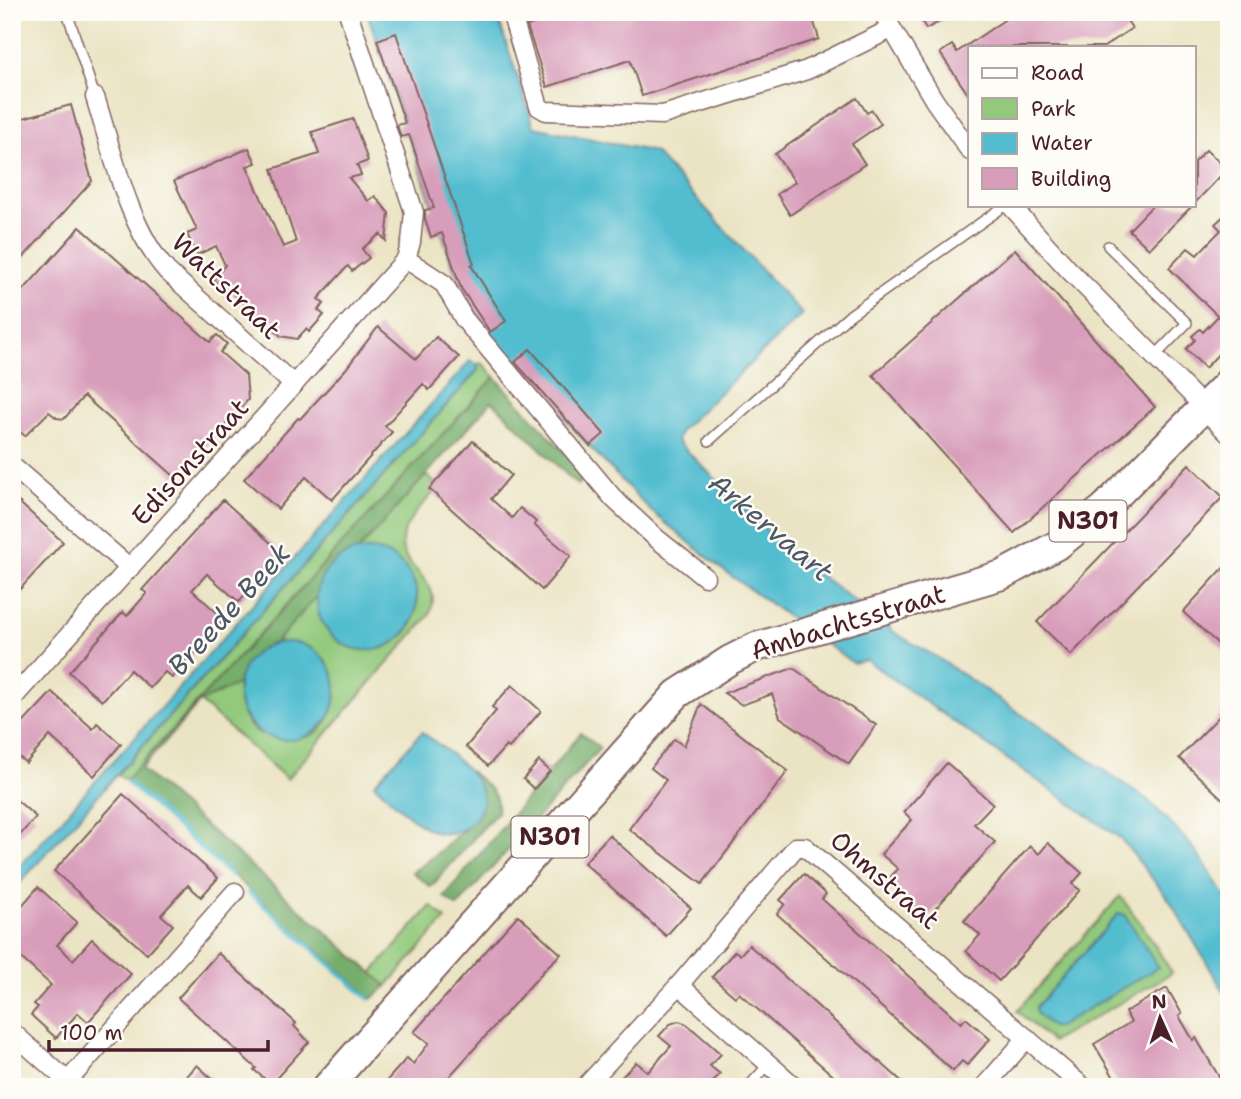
<svg xmlns="http://www.w3.org/2000/svg" width="1241" height="1099" font-family="'Shantell Sans',sans-serif">
	<style>
		.green { fill: #92c97b; stroke: #6e7453; stroke-width: 2 }
		.forest { fill: #75ad6b; stroke: #60664b; stroke-width: 2 }
		.water { fill: #53bdd0; stroke: #4e6e7e; stroke-width: 2 }
		.lines { fill: none; stroke-linecap: round; stroke-linejoin: round }
		.stream { stroke: #53bdd0; stroke-width: 4.5 }
		.building { fill: #d89dba }
		.service-casing { stroke: #826461; stroke-width: 12 }
		.minor-casing { stroke: #826461; stroke-width: 21 }
		.tertiary-casing { stroke: #826461; stroke-width: 24 }
		.primary-casing { stroke: #826461; stroke-width: 32 }
		.service { stroke: #fff; stroke-width: 9 }
		.minor { stroke: #fff; stroke-width: 18 }
		.tertiary { stroke: #fff; stroke-width: 21 }
		.primary { stroke: #fff; stroke-width: 28 }
		.labels { text-anchor: middle; stroke-width: 5; stroke-linejoin: round; paint-order: stroke }
		.shield { fill: #fdfcf7; stroke: #806168; stroke-width: 2 }
		.shield-label { font-size: 24px; font-weight: bold; fill: #4a1f2b }
		.street-label { font-size: 26px; fill: #4a1f2b; stroke: #fdfcf7 }
		.water-label { font-size: 28px; font-style: italic; fill: #4d5665; stroke: #fdfcf7 }
	</style>
	<rect width="100%" height="100%" fill="#fdfcf7"/>
	<filter id="ink" filterUnits="userSpaceOnUse"><feTurbulence type="fractalNoise" baseFrequency=".0143" numOctaves="2"/><feDisplacementMap in="SourceGraphic" scale="14" xChannelSelector="R" yChannelSelector="G"/><feConvolveMatrix kernelMatrix="1 2 1 2 8 2 1 2 1" color-interpolation-filters="sRGB"/></filter>
	<filter id="wash" filterUnits="userSpaceOnUse"><feTurbulence type="fractalNoise" baseFrequency=".00686" numOctaves="4" result="noise"/><feDisplacementMap in="SourceGraphic" scale="28" xChannelSelector="R" yChannelSelector="G"/><feGaussianBlur stdDeviation="1.57" result="paint"/><feColorMatrix in="noise" values="0 0 0 0 0 0 0 0 0 0 0 0 0 0 0 0 0 1.4 0 .05"/><feComposite in="paint" operator="in"/></filter>
	<g filter="url(#wash)">
		<rect width="100%" height="100%" fill="#ebe4c4"/>
		<g class="green">
			<path d="M482 363 495 377 126 780 117 775 478 370 477 364Z"/>
			<path d="M426 475 439 487C427 500 408 518 403 535 394 571 449 576 428 617L287 779 200 702 238 684C236 701 244 729 263 734 269 736 278 735 284 735 291 736 300 738 306 737 337 730 342 679 324 659 311 645 292 640 274 644L318 595C317 636 365 669 400 638 405 634 411 627 413 621 415 614 414 606 415 599 416 586 414 575 401 568 386 560 374 550 357 552Z"/>
			<path d="M1120 896 1145 929 1172 973 1052 1042 1017 1011Z"/>
			<path d="M431 906 446 919 387 986 372 973Z"/>
		</g>
		<g class="forest">
			<path d="M495 377 587 477 577 485 492 401 357 552 350 554 319 587 318 595 274 644 269 645 239 678 238 684 200 702 141 769 387 986 372 999 126 780Z"/>
			<path d="M581 733 600 748 457 907 444 897Z"/>
			<path d="M470 771C484 783 500 792 497 812L431 887 412 872C427 863 438 853 451 841 476 819 494 803 470 771Z"/>
		</g>
		<g class="water">
			<path d="M367 12H496L534 127 654 152 802 314 680 431 677 441 789 552 889 627 892 631 938 658 1148 800 1193 847 1229 902V1000L1170 901 1121 839 866 660 853 663 723 570 651 511 587 444 488 333 460 287Z"/>
			<path d="M470 361 477 364 478 370 12 892V875Z"/>
			<circle cx="367" cy="600" r="50"/>
			<circle cx="287" cy="691" r="49"/>
			<path d="M422 732C446 751 512 791 468 826 458 833 445 836 433 831 414 824 390 798 374 784Z"/>
			<path d="M1119 913 1125 915 1158 967 1058 1027H1052L1036 1013V1007Z"/>
		</g>
		<g class="lines">
			<g class="stream">
				<path d="M128 782 231 875"/>
				<path d="M249 892 368 998"/>
			</g>
		</g>
		<g id="blocks">
			<g class="building">
				<path d="M568 12H811L819 39 642 96 630 60 547 87 527 26Z"/>
				<path d="M917 12H958L926 29Z"/>
				<path d="M1016 12H1121L1132 28 1104 47H970V97L940 53 952 45 957 52Z"/>
				<path d="M396 33 474 264 471 265 506 321 490 332 461 288 442 233 431 237 425 219V210L434 208 409 135 401 137 397 125 405 123 377 40Z"/>
				<path d="M857 98 867 113 872 110 881 124 852 144 865 164 790 215 777 194 795 182 775 154Z"/>
				<path d="M71 105 92 181 12 270V121Z"/>
				<path d="M353 119 368 161 357 165 361 175 349 178 368 201 375 196 389 213 386 241 380 234 362 249 369 258 352 271 348 266 318 299 324 304 318 310 324 315 309 332 306 329 297 339 281 336 228 289 225 290 213 280 225 265 216 246 197 255 187 234 197 230 174 181 249 148 256 163 247 166 283 247 296 242 272 169 319 154 312 132Z"/>
				<path d="M1206 150 1227 169 1194 204V162Z"/>
				<path d="M1153 205H1193L1149 249 1129 230Z"/>
				<path d="M1229 211V343L1205 368 1186 349 1195 340 1192 336 1200 329 1203 332 1218 316 1169 268 1188 248 1197 255 1221 230 1215 224Z"/>
				<path d="M80 227 210 342 217 335 227 344 220 352 246 375 248 400 180 476H174L84 396 64 419 57 418 49 412 25 436 12 425V303Z"/>
				<path d="M1015 249 1155 407 1014 533 873 375Z"/>
				<path d="M378 327 416 359 436 337 459 357 429 390 423 384 385 426 392 432 332 500 306 477 278 509 244 479 298 418 300 419 345 370Z"/>
				<path d="M530 349 604 434 590 446 515 362Z"/>
				<path d="M473 441 511 475 491 499 512 518 520 508 536 522 534 525 571 556 542 590 429 489Z"/>
				<path d="M1189 464 1223 497 1071 655 1037 622Z"/>
				<path d="M12 496 63 542 12 598Z"/>
				<path d="M223 500 283 554 239 602 207 574 192 590 224 619 172 678 165 672 150 688 130 670 102 701 69 672 123 612 127 616 147 593 142 590Z"/>
				<path d="M1229 562V654L1183 612Z"/>
				<path d="M793 668 876 725 849 764 780 717 772 694 742 705 724 693Z"/>
				<path d="M512 685 541 711 509 748 506 746 488 766 466 747 496 711 492 707Z"/>
				<path d="M52 692 93 729 97 723 121 744 94 776 50 736 26 763 12 751V735Z"/>
				<path d="M701 704 788 771 702 884 629 829 666 780 651 768 674 739 684 746Z"/>
				<path d="M1229 706V805L1179 758Z"/>
				<path d="M539 761 550 771 534 789 523 779Z"/>
				<path d="M947 763 993 804 974 824 995 842 928 917 887 881 898 869 881 854 912 820 904 812Z"/>
				<path d="M123 794 218 878 201 897 188 885 161 915 173 925 147 954 54 871Z"/>
				<path d="M12 796 36 817 12 844Z"/>
				<path d="M609 835 691 908 666 936 584 863Z"/>
				<path d="M1048 843 1082 873 1072 884 1080 890 999 981 966 951 980 935 964 921 1030 846 1039 854Z"/>
				<path d="M804 874 826 894 822 899 961 1023 966 1018 990 1039 967 1065 962 1061 953 1071 777 914 785 904 780 900Z"/>
				<path d="M38 887 77 922 57 945 73 960 92 939 131 974 88 1022 78 1013 56 1038 31 1015 38 1007 34 1004 51 985 12 950V917Z"/>
				<path d="M518 915 561 954 548 966 440 1087H381L407 1058 413 1064 429 1043 414 1032Z"/>
				<path d="M749 945 908 1087H846L739 993 735 997 712 977 735 951 740 955Z"/>
				<path d="M218 953 296 1023 294 1026 309 1042 271 1084 254 1070 256 1068 178 998Z"/>
				<path d="M1167 988 1182 1014 1179 1016 1193 1040 1196 1038 1225 1087H1124L1121 1082 1118 1084 1094 1044 1131 1022 1125 1012Z"/>
				<path d="M679 1021 687 1024 721 1054 710 1066 720 1074 709 1087H612L636 1062 648 1072 671 1046 659 1036 670 1024Z"/>
				<path d="M197 1065 221 1087H177Z"/>
			</g>
		</g>
	</g>
	<g filter="url(#ink)">
		<use href="#blocks" fill-opacity="0" stroke="#826461" stroke-width="2"/>
		<g class="lines">
			<defs>
				<g id="service">
					<path d="M67 12 95 97"/>
					<path d="M1108 246 1187 323 1154 357"/>
					<path d="M709 441 850 315 1006 205"/>
					<path d="M748 1087 769 1064"/>
				</g>
				<g id="minor">
					<path d="M511 12 539 107 546 111 663 115 807 70 891 29"/>
					<path d="M882 12 934 100 970 151"/>
					<path d="M95 97C113 153 128 227 167 271L294 385"/>
					<path d="M1010 205 1068 269 1204 407"/>
					<path d="M406 259 444 284 464 319 614 499 656 538 705 577"/>
					<path d="M12 466 130 568"/>
					<path d="M12 699 406 259 411 242 414 212 348 12"/>
					<path d="M679 985 795 1087"/>
					<path d="M12 1032 74 1087"/>
					<path d="M68 1081 235 892"/>
					<path d="M585 1087 679 985 796 847H805L1083 1087"/>
					<path d="M984 1087 1027 1038"/>
				</g>
				<path id="tertiary" d="M1204 407 1229 432"/>
				<path id="primary" d="M327 1087 677 694 730 660 756 647 1002 575 1059 544 1103 509 1229 382"/>
			</defs>
			<use href="#service" class="service-casing"/>
			<use href="#minor" class="minor-casing"/>
			<use href="#tertiary" class="tertiary-casing"/>
			<use href="#primary" class="primary-casing"/>
			<use href="#service" class="service"/>
			<use href="#minor" class="minor"/>
			<use href="#tertiary" class="tertiary"/>
			<use href="#primary" class="primary"/>
		</g>
	</g>
	<g class="labels">
		<g class="shield">
			<rect x="1049.5" y="500.5" width="77" height="41" rx="5"/>
			<rect x="511.5" y="816.5" width="77" height="41" rx="5"/>
		</g>
		<g class="shield-label">
			<text x="1088" y="529">N301</text>
			<text x="550" y="845">N301</text>
		</g>
		<g class="street-label">
			<text transform="translate(226 286) rotate(44)" y="9">Wattstraat</text>
			<text transform="translate(190 462) rotate(-48)" y="9">Edisonstraat</text>
			<text transform="translate(848 622) rotate(-17)" y="9">Ambachtsstraat</text>
			<text transform="translate(885 880) rotate(41)" y="9">Ohmstraat</text>
		</g>
		<g class="water-label">
			<text transform="translate(771 527) rotate(40)" y="10">Arkervaart</text>
			<text transform="translate(229 609) rotate(-48)" y="10">Breede Beek</text>
		</g>
	</g>
	<rect width="1241" height="1099" fill="none" stroke="#fdfcf7" stroke-width="42"/>
	<rect x="968" y="46" width="228" height="161" fill="#fdfcf7" stroke="#b5a4a5" stroke-width="2"/>
	<rect x="982" y="68" width="35" height="10" fill="#ffffff" stroke="#b5a4a5" stroke-width="2"/>
	<text x="1031" y="80" font-size="21" fill="#4a1f2b">Road</text>
	<rect x="982" y="98" width="35" height="21" fill="#92c97b" stroke="#b5a4a5" stroke-width="2"/>
	<text x="1031" y="116" font-size="21" fill="#4a1f2b">Park</text>
	<rect x="982" y="133" width="35" height="21" fill="#53bdd0" stroke="#b5a4a5" stroke-width="2"/>
	<text x="1031" y="150" font-size="21" fill="#4a1f2b">Water</text>
	<rect x="982" y="168" width="35" height="21" fill="#d89dba" stroke="#b5a4a5" stroke-width="2"/>
	<text x="1031" y="186" font-size="21" fill="#4a1f2b">Building</text>
	<g transform="translate(1160 1018) rotate(357)" stroke="#fdfcf7" stroke-width="5" paint-order="stroke">
	<path d="M0-5L12 26L0 18L-12 26Z" fill="#4a1f2b"/>
	<text y="-10" font-size="19" font-weight="bold" text-anchor="middle" fill="#4a1f2b">N</text>
	</g>
	<path d="M49 1040v10h219v-10" fill="none" stroke="#4a1f2b" stroke-width="3.5"/>
	<text x="60" y="1040" font-size="21" fill="#4a1f2b" stroke="#fdfcf7" stroke-width="5" paint-order="stroke">100 m</text>
</svg>
